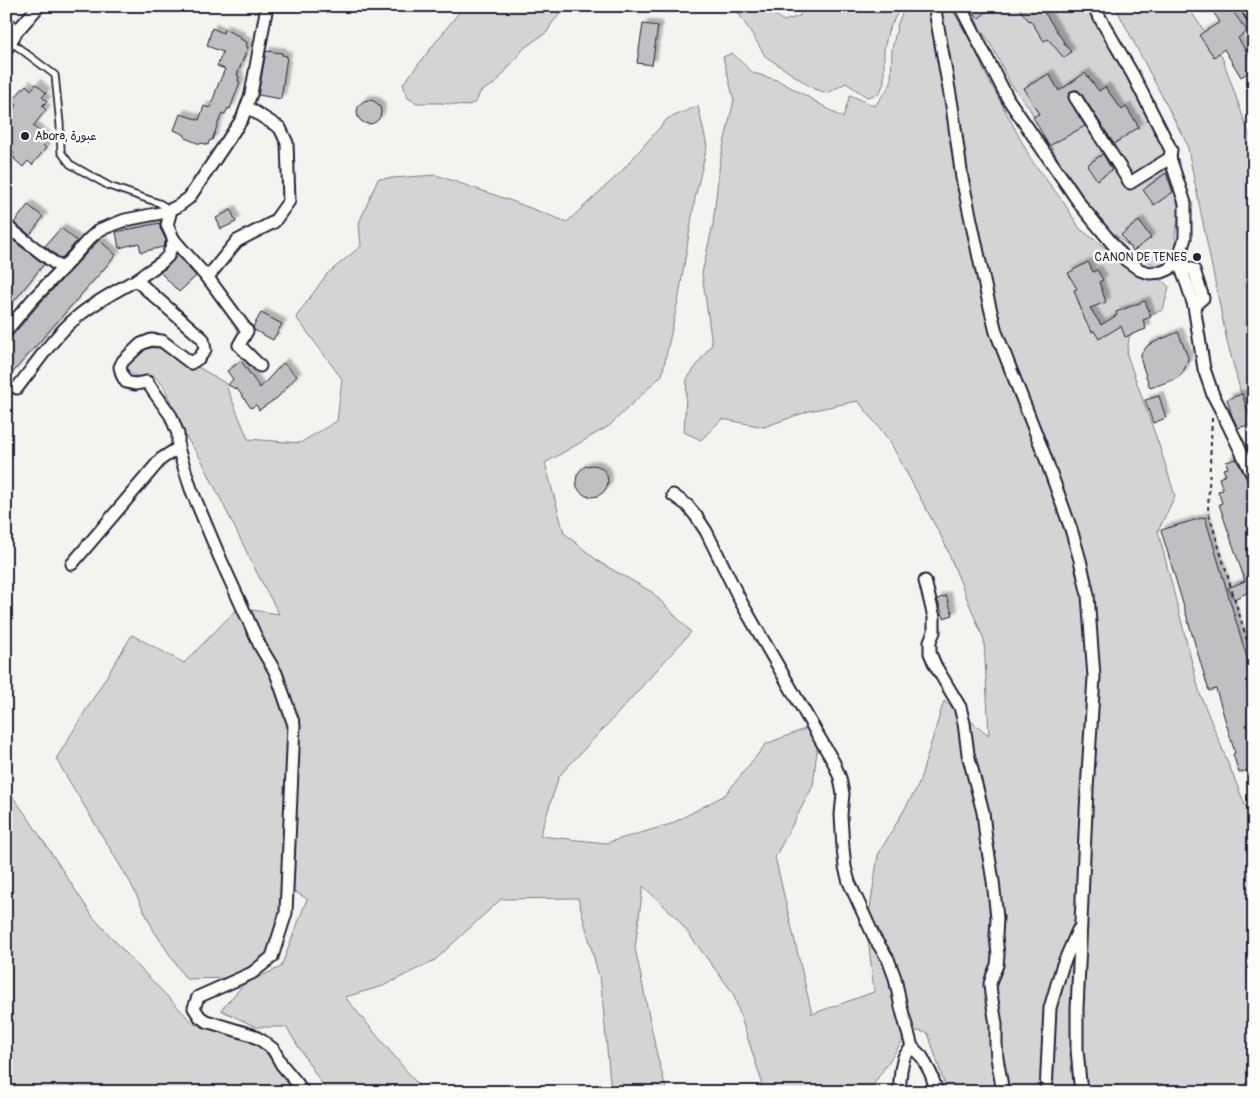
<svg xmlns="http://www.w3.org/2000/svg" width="1260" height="1098" font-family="Pangolin,'Playpen Sans Arabic',sans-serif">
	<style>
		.green { fill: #d5d4d5; stroke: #7c7b88 }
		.building { fill: #c0bfc2; stroke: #22223b; filter: url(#shadow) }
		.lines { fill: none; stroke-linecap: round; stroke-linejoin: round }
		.lane-casing { stroke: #22223b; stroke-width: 9 }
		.street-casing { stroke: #22223b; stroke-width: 15 }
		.path { stroke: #22223b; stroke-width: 2; stroke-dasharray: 4 4; stroke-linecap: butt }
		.lane { stroke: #fdfcf7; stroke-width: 5.5 }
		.street { stroke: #fdfcf7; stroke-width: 11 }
		.poi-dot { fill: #22223b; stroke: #fdfcf7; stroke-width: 2 }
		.labels { text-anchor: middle; stroke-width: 5; stroke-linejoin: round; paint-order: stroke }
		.poi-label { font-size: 12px; fill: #22223b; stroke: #fdfcf7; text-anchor: start }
	</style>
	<defs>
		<filter id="shadow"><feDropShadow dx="4.5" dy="-4.5" stdDeviation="1" flood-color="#0004"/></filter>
	</defs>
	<rect width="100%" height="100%" fill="#f4f3ef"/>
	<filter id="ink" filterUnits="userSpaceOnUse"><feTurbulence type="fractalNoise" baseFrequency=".02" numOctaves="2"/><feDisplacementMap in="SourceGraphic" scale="10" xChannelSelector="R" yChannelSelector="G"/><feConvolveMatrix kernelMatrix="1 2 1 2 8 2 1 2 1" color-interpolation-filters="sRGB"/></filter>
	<g filter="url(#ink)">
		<g class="green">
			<path d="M464 6H567L552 23 547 32 524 48 496 83 480 92 476 102 466 106 441 103H417L408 98 403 84Z"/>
			<path d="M734 6H765L767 10 784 21 800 16 801 6H901L888 31 884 50V83L879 94 867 97 846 83 828 93 814 89 765 56 757 42Z"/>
			<path d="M905 6H950L975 48 983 69 1032 161 1064 203 1080 229 1145 277 1162 280 1169 287 1163 310 1131 321 1127 355 1160 448 1175 496 1158 531 1200 694 1254 827V1092H947L928 1033 910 1030 873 1085 865 1092H761V1079L733 993 676 917 643 886 635 948 657 1055 667 1092H611L601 984 578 898 501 899 435 960 383 986 345 997 424 1092H327L286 1027H256L221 1010 244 984 281 967 307 899 288 887 270 953 231 978 186 979 154 931 130 882 56 759 132 635 184 663 238 608 279 614 257 573 201 459 186 437 163 385 154 376 137 377 126 369 134 353 145 348H159L187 367H198L225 383 248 439 300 443 337 421 342 379 296 317 327 274 361 246 359 223 378 179 436 175 509 200 567 222 621 172 667 119 698 106 707 146 695 198 679 296 662 375 609 426 545 463 564 533 599 562 652 592 691 632 618 713 559 776 540 836 606 843 671 824 725 795 766 744 820 723 813 786 775 857 812 1014 874 992 867 928 878 855 918 786 944 701 989 735 984 640 944 542 889 440 858 401 809 411 764 427 722 419 701 440 684 432 687 379 712 344 702 273 713 224 720 161 734 100 723 57 732 53 753 73 777 80 803 94 843 118 850 95 875 106 891 84 892 49 898 23Z"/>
			<path d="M968 6H1087L1111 46 1120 68 1149 101 1164 132 1181 203 1175 236 1177 253 1167 264 1156 266 1145 260 1105 226 1087 202 1058 159 1028 106 1010 83 993 48 982 31Z"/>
			<path d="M1115 6H1187L1222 57 1254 148V434L1242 397 1227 341 1187 144Z"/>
			<path d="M6 788 27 816 93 917 134 962 194 1024 230 1033 262 1048 287 1080 294 1092H6Z"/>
		</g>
		<g class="building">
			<path d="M969 6H993L978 19Z"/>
			<path d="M1017 6H1040L1064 42V43L1071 52 1064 58 1048 39 1044 41 1030 20 1029 21Z"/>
			<path d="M1209 6H1229L1247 31 1238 38 1254 64V69L1241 77 1224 49 1214 57 1199 35 1220 22Z"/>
			<path d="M643 24 658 26 652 65 637 63Z"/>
			<path d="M212 28 223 33 224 29 241 37 240 39 247 42 246 46 248 47 237 75 239 76 238 81 240 82 230 109 228 108 225 114 222 113 212 140 209 141 208 145 202 143 200 144 185 138V135L174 130 180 114 199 120 204 106 210 108 218 85 225 69 217 66 223 52 207 46Z"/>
			<path d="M266 51 282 53V55L287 56 281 99 258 95Z"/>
			<path d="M1085 73 1099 91 1105 87 1122 110 1126 107 1139 127 1114 144 1081 93 1078 90H1074L1069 93 1068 98 1085 126 1049 146 1033 117 1039 114 1024 88 1049 74 1059 91Z"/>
			<path d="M36 84 46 93 42 97 47 101 42 106 46 110 33 126 47 138 42 144 46 148 32 165 28 161 23 167 14 159 15 158 12 156 14 153 11 150 12 149 6 143V117L17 105 12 101 26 85 31 90Z"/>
			<circle cx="369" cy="112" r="12"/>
			<path d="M1103 154 1112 170 1097 180 1087 165Z"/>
			<path d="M1166 173 1173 192 1154 205 1143 190Z"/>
			<path d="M28 205 43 217 30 235 14 223Z"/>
			<path d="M231 210 236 222 221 229 216 218Z"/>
			<path d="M1139 221 1151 238 1133 251 1121 235Z"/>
			<path d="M160 223V228L166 240 163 247 141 252 139 243 119 248 116 232Z"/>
			<path d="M61 228 77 241 61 259 45 246Z"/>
			<path d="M6 235 44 264 6 311Z"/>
			<path d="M99 240 116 255 6 380V340L12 336 39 304Z"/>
			<path d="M177 255 196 276 179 292 160 272 167 267Z"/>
			<path d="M1088 262 1093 272 1097 270 1103 280 1099 282 1106 302 1090 308 1101 325 1117 315 1116 312 1145 301 1151 317 1143 320 1146 329 1125 337 1121 326 1099 339 1094 331 1092 332 1085 320 1074 290 1077 289 1068 273Z"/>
			<path d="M261 313 282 324 273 340 254 330 253 327Z"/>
			<path d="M1178 332 1188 357 1187 363 1182 374 1176 379 1150 388 1141 361V354L1148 345Z"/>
			<path d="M241 361 260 388 283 363 297 376 277 398 259 410 256 405 251 408 238 390 228 385 233 379 227 371Z"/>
			<path d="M1242 394 1252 424 1238 428 1232 416 1227 399Z"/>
			<path d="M1159 396 1166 418 1153 423 1145 400Z"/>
			<path d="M1236 459 1249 483 1254 497V601H1252L1249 592 1234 599 1228 588 1245 581 1219 504 1222 503 1218 491 1223 490 1219 478 1226 475 1223 469 1228 468 1226 462Z"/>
			<circle cx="592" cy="481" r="16"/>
			<path d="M1205 517 1253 678 1249 679 1254 695V768L1239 773 1233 754 1235 753 1216 689 1209 691 1161 530Z"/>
			<path d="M946 596 953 615 944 618 937 599Z"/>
		</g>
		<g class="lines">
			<defs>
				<path id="lane" d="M11 42 55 75 60 124 61 152 70 164 109 186 159 203 171 210"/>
				<g id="street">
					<path d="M935 6 936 16 952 106 962 178 987 295 996 332 1044 454 1071 529 1080 560 1088 595 1094 677 1087 790 1077 1009V1049L1080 1083 1082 1092"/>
					<path d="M960 6 1008 99 1082 207 1126 260 1140 270 1150 273 1162 272 1169 269 1178 260 1185 238V203L1170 158 1171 150 1133 75 1093 6"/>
					<path d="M1246 6 1254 19"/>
					<path d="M6 22 17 31"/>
					<path d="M6 50 17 31 39 6"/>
					<path d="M1075 97 1130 183 1170 158"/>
					<path d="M171 210 167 225 174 240 168 256 162 262 136 280 203 339 205 350 199 358 191 363 162 341 151 340 141 344 123 361 120 367 122 375 126 382 135 384 147 382 171 416 178 434V448L191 489 220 558 260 646 276 673 294 725 286 913 272 957 252 973 198 997 194 1008 200 1017 206 1021 252 1035 261 1040 273 1049 282 1065 297 1083 303 1092"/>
					<path d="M9 228 62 269"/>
					<path d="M174 240 211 282 247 331 239 345 260 366"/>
					<path d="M1178 260 1188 287 1194 306 1204 369 1213 395 1222 412 1254 478"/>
					<path d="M1180 265 1194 270 1203 298 1194 306"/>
					<path d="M207 278 237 241 274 222 289 201 287 143 280 128 247 107"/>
					<path d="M6 331 33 299 62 269 89 239 99 230 125 220 166 212 178 206 189 198 242 119 251 94 267 6"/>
					<path d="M17 388C35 365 55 335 77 317 95 302 116 291 136 280"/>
					<path d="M673 495 687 505 696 516 706 531 741 602 834 763 840 778 843 794 841 815 843 848 845 867 849 882 875 939 888 959 895 978 901 1007 912 1047 922 1057 931 1074 937 1092"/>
					<path d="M72 564 161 459 178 448"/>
					<path d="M925 581 934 617V632L930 641V653L935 665 960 707 964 723 968 754 983 812 986 839 993 881 997 918 996 936 998 955 997 965 992 977 990 984 991 994 996 1024V1044L997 1058 1003 1092"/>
					<path d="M899 1092 901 1070 904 1057 912 1047"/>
					<path d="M1046 1092 1050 1008 1062 967 1078 930"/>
				</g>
			</defs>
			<use href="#lane" class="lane-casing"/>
			<use href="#street" class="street-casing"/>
			<path class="path" d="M1212 418 1208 511 1254 663"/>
			<use href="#lane" class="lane"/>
			<use href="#street" class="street"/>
		</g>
	</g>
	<g class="poi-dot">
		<circle cx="25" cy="136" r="5"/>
		<circle cx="1197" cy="257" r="5"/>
	</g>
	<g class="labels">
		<g class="poi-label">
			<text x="35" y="140">Abora, عبورة</text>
			<text x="1187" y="261" text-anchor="end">CANON DE TENES</text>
		</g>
	</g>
	<rect width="1260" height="1098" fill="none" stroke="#fdfcf7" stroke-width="25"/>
	<rect x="12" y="12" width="1235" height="1073" fill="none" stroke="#22223b" stroke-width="2" filter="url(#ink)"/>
</svg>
